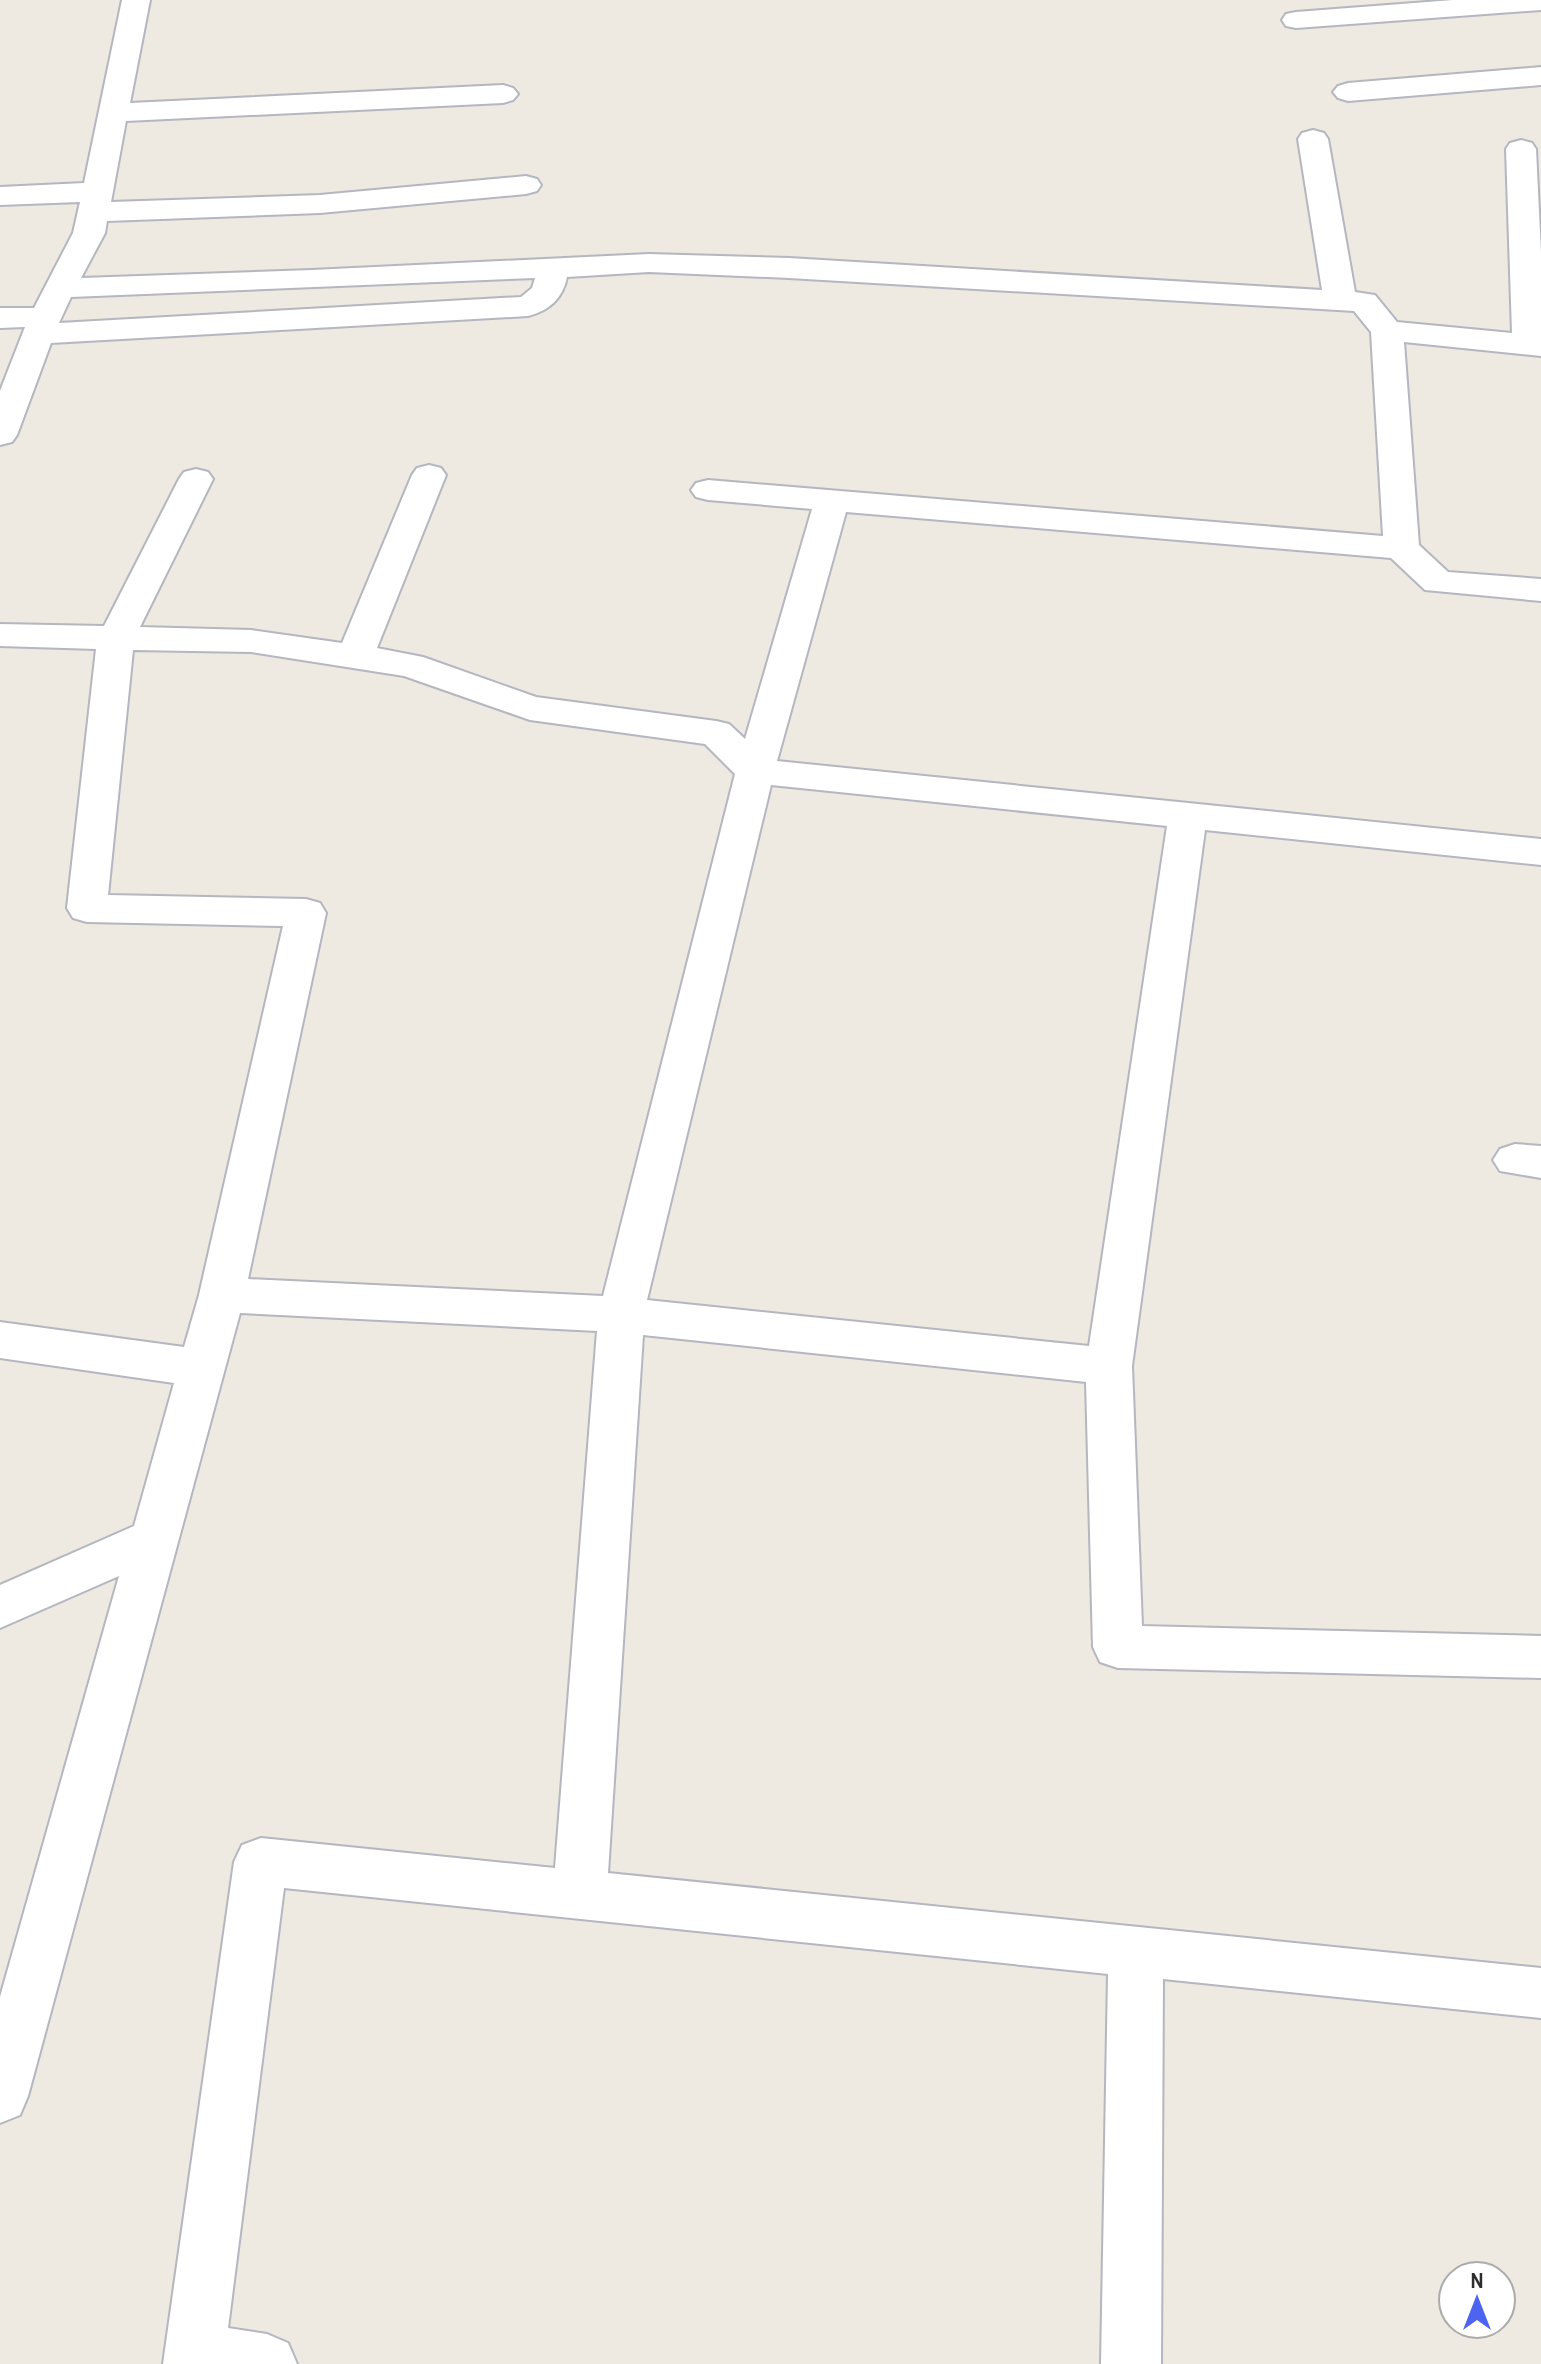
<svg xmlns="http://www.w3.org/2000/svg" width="1541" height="2364" font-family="'Archivo Narrow',sans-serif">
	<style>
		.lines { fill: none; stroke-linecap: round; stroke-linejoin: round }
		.street-casing { stroke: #b4b6c0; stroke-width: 4 }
		.street { fill: #fff; fill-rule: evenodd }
	</style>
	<rect width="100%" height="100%" fill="#eee9e1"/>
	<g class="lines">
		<defs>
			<g id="street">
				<path d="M122 0H150L130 103 503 85 513 88 518 94 513 100 503 103 126 121 111 202 320 195 526 176 537 179 541 185 537 191 526 194 320 213 107 221 105 233 81 278 312 270 649 254 789 258 1322 290 1298 139 1302 133 1313 130 1324 133 1328 139 1355 292 1375 295 1397 322 1512 333 1506 149 1510 143 1521 140 1532 143 1536 149 1541 253V356L1404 342 1419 545 1448 572 1541 579V601L1425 590 1391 558 846 512 777 761 1541 839V865L1205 830 1132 1366 1142 1626 1541 1636V1678L1118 1668 1100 1662 1093 1647 1086 1382 643 1335 608 1873 1541 1968V2018L1163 1979 1161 2364H1101L1108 1974 284 1888 228 2328 267 2334 288 2343 297 2364H163L234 1862 242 1845 261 1838 555 1868 597 1331 240 1313 28 2096 20 2115 0 2123V1997L119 1576 0 1628V1585L134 1526 174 1383 0 1358V1322L184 1347 199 1295 283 926 87 922 73 918 67 908 96 649 0 646V624L104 626 179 479 184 472 196 469 208 472 213 479 140 627 251 630 342 643 412 475 417 468 429 465 441 468 446 475 377 648 423 657 536 697 716 721 729 724 745 739 812 509 708 500 696 497 691 490 696 483 708 480 1383 536 1371 332 1354 311 789 278 649 272 567 277C563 298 549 311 528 316L51 343 17 435 12 442 0 445V391L25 327 0 328V308H34L73 233 80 202 0 205V187L84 183ZM535 278 532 288 521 297 59 323 71 297ZM133 650 251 652 404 676 530 720 705 744 735 774 603 1296 248 1279 326 913 320 903 306 899 108 895ZM771 785 1167 826 1089 1346 647 1300Z"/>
				<path d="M1453 0H1541V10L1296 28 1286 26 1282 20 1286 14 1296 12Z"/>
				<path d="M1541 67V85L1348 101 1338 98 1333 92 1338 86 1348 83Z"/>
				<path d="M1515 1144 1541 1146V1178L1500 1171 1493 1160 1500 1149Z"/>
			</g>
		</defs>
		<use href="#street" class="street-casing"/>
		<use href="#street" class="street"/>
	</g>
	<g transform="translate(1477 2300)"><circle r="38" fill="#ffffff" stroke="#ababab" stroke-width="2"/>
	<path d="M0-6L14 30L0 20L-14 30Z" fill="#4c64f0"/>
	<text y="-12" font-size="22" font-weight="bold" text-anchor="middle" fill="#2d2d2d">N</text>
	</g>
</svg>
